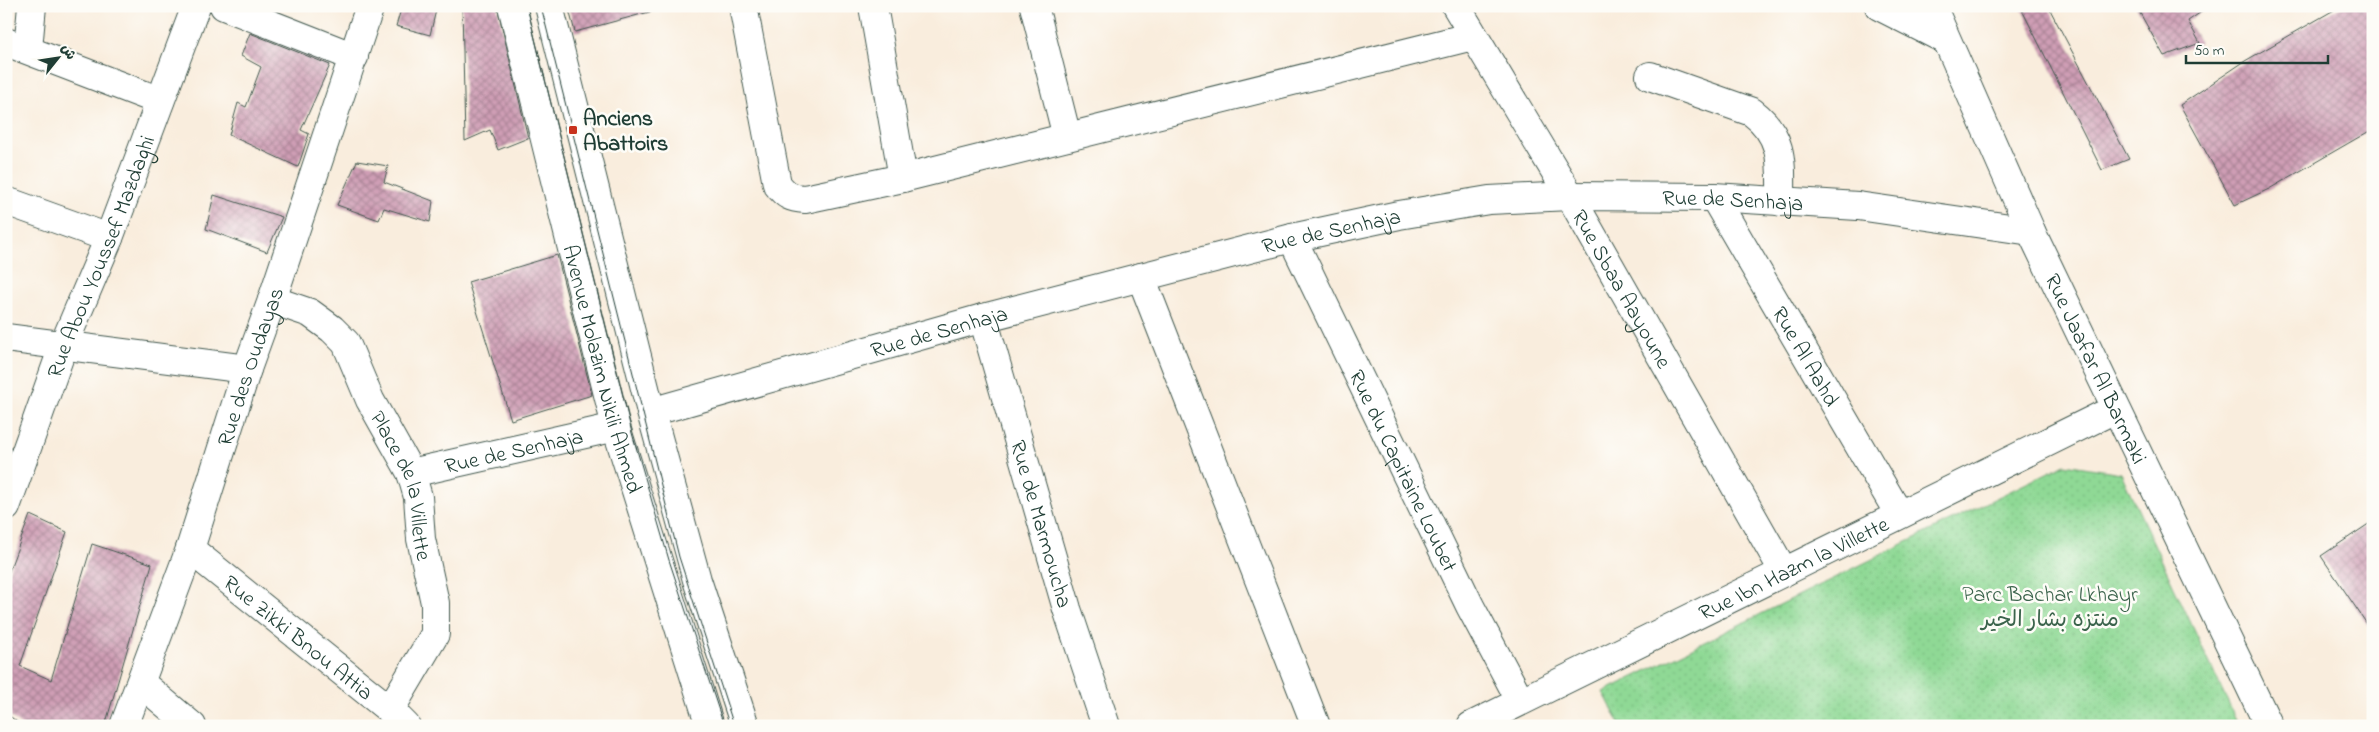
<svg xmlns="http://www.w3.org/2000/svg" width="2379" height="732" font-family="'Indie Flower','Playpen Sans Arabic',sans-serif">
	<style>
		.park { fill: url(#park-dots); stroke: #578b64 }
		.building { fill: url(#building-cross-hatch) }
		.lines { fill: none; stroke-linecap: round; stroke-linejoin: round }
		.minor-casing { stroke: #40574d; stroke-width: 30 }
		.minor { stroke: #fff; stroke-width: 28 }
		.tram { stroke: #1f3d34; stroke-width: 1 }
		.poi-dot { fill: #c8321e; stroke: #fdfcf7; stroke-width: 2 }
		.labels { text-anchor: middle; stroke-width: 5; stroke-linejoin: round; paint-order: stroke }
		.poi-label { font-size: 22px; font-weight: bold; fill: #1f3d34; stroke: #fdfcf7; text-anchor: start }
		.street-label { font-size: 22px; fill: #1f3d34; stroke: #fdfcf7 }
		.park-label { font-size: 22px; fill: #3b644c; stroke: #fdfcf7 }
	</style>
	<defs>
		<pattern id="park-dots" width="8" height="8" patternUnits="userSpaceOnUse" patternTransform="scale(1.25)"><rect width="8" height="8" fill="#8fd995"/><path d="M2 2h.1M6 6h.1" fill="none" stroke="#7bbb81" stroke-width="1.8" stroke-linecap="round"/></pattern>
		<pattern id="building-cross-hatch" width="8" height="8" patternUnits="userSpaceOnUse" patternTransform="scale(1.25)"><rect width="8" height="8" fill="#cf9eb5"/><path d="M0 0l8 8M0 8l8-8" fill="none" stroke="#a78294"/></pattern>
	</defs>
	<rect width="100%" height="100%" fill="#fdfcf7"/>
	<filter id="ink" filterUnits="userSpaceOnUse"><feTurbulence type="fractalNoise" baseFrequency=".02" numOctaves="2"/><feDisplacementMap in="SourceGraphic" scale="10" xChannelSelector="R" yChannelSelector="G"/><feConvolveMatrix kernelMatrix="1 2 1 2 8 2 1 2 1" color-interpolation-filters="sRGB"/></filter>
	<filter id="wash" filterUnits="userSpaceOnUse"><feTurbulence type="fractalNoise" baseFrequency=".0096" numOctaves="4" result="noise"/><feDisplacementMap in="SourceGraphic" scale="20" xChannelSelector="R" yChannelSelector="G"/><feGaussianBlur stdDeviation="1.12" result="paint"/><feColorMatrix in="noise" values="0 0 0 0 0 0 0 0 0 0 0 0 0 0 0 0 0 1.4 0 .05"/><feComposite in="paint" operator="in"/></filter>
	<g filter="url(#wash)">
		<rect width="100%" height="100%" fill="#f9eddd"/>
		<path class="park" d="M2065 464 2121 473 2239 726H1621L1603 692Z"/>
		<g id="blocks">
			<g class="building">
				<path d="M402 6H437L430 35 396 26Z"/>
				<path d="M462 6H497L528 138 498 150 490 130 465 141Z"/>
				<path d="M568 6H652L653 11 575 32Z"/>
				<path d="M2020 6H2048L2129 159 2102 170Z"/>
				<path d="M2136 6H2210L2188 21 2200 43 2164 56Z"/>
				<path d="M2341 6H2373V129L2269 189 2235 205 2180 105 2245 61Z"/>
				<path d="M250 33 330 65 301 130 309 134 298 167 229 135 238 103 246 107 261 67 241 56Z"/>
				<path d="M357 161 388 166 384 182 433 201 430 222 384 208 379 220 337 205Z"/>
				<path d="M214 195 282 217 267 252 206 229Z"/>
				<path d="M557 255 592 395 511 420 468 282Z"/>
				<path d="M30 515 67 532 20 666 51 680 92 544 152 564 105 726H22L6 713V579Z"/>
				<path d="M2373 521V633L2321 556Z"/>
			</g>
		</g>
	</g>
	<g filter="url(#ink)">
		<use href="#blocks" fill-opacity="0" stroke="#40574d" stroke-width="1"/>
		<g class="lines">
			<defs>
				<g id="minor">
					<path d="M224 6 354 57"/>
					<path id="s1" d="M512 6 616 427 710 726"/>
					<path d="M549 6 651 412 697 580 745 726"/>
					<path d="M743 6 777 184C786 196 791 198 805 199L903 178 1473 36"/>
					<path d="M873 6 903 178"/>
					<path d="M1034 6 1067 137"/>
					<path id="s2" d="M1456 6 1570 196 1784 572"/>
					<path d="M1879 6 1946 40"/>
					<path id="s3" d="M1932 6 2031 231 2269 726"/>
					<path d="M6 42 160 101"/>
					<path d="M28 49 32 6"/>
					<path d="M1650 76 1752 112C1785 137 1781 165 1781 202"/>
					<path id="s4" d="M1714 197 1899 514"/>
					<path d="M6 201 109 238"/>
					<path id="s5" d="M1292 238 1470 606 1520 700"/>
					<path d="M1141 277 1316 726"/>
					<path id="s6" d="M272 300 310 313 332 329 346 343 370 400 411 473 418 497 421 539 435 603V634L390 710"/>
					<path id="s7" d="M983 318 1067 609 1106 726"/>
					<path d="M6 338 247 369"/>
					<path id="s8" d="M651 412 983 318 1292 238 1399 215 1489 200 1570 196 1714 197 1858 206 2031 231"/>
					<path id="s9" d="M411 473 616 427"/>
					<path id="s10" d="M6 507 64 344 109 238 196 6"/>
					<path id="s11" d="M190 549 390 710 406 726"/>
					<path d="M141 683 192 726"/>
					<path id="s12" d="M124 726 190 549 247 369 272 300 370 6"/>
					<path id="s13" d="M1471 726 2115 409"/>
				</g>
			</defs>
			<use href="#minor" class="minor-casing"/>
			<use href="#minor" class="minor"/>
			<g class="tram">
				<path d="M527 6 632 433 669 560 724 726"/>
				<path d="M541 6 679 557 734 726"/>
			</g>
		</g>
	</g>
	<rect class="poi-dot" x="568" y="125" width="10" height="10" rx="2.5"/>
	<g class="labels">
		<g class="poi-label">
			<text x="583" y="125">Anciens<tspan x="583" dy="25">Abattoirs</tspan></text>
		</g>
		<g class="street-label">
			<text dy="8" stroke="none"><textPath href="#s8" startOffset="1109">Rue de Senhaja</textPath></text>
			<text dy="8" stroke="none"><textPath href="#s8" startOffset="704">Rue de Senhaja</textPath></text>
			<text dy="8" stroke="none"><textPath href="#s10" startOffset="268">Rue Abou Youssef Mazdaghi</textPath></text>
			<text dy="8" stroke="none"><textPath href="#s2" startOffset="328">Rue Sbaa Aayoune</textPath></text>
			<text dy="8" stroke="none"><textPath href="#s8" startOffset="299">Rue de Senhaja</textPath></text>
			<text dy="8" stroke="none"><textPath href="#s4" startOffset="184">Rue Al Aahd</textPath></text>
			<text dy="8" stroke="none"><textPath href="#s12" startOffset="381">Rue des Oudayas</textPath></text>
			<text dy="8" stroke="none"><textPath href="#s1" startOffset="374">Avenue Molazim Nikili Ahmed</textPath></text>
			<text dy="8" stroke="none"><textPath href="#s3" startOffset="398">Rue Jaafar Al Barmaki</textPath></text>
			<text dy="8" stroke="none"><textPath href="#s9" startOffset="105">Rue de Senhaja</textPath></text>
			<text dy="8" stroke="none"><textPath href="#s5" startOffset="258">Rue du Capitaine Loubet</textPath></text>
			<text dy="8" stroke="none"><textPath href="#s6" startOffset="242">Place de la Villette</textPath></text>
			<text dy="8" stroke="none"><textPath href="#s7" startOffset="214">Rue de Marmoucha</textPath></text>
			<text dy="8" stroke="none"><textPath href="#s13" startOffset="359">Rue Ibn Hazm la Villette</textPath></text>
			<text dy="8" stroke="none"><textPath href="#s11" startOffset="140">Rue Zikki Bnou Attia</textPath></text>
		</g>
		<g class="park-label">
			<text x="2050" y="601">Parc Bachar Lkhayr<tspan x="2050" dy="25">منتزه بشار الخير</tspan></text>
		</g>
	</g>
	<rect width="2379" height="732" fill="none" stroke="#fdfcf7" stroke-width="25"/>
	<g transform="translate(58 58) rotate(60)" stroke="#fdfcf7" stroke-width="4" paint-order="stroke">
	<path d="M0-4L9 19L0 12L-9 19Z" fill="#1f3d34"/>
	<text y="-8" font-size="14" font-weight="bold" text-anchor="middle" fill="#1f3d34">ش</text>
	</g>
	<path d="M2186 55v8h142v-8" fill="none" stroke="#1f3d34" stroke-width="2.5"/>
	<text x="2194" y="55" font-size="15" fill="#1f3d34" stroke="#fdfcf7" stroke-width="4" paint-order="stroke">50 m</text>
</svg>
